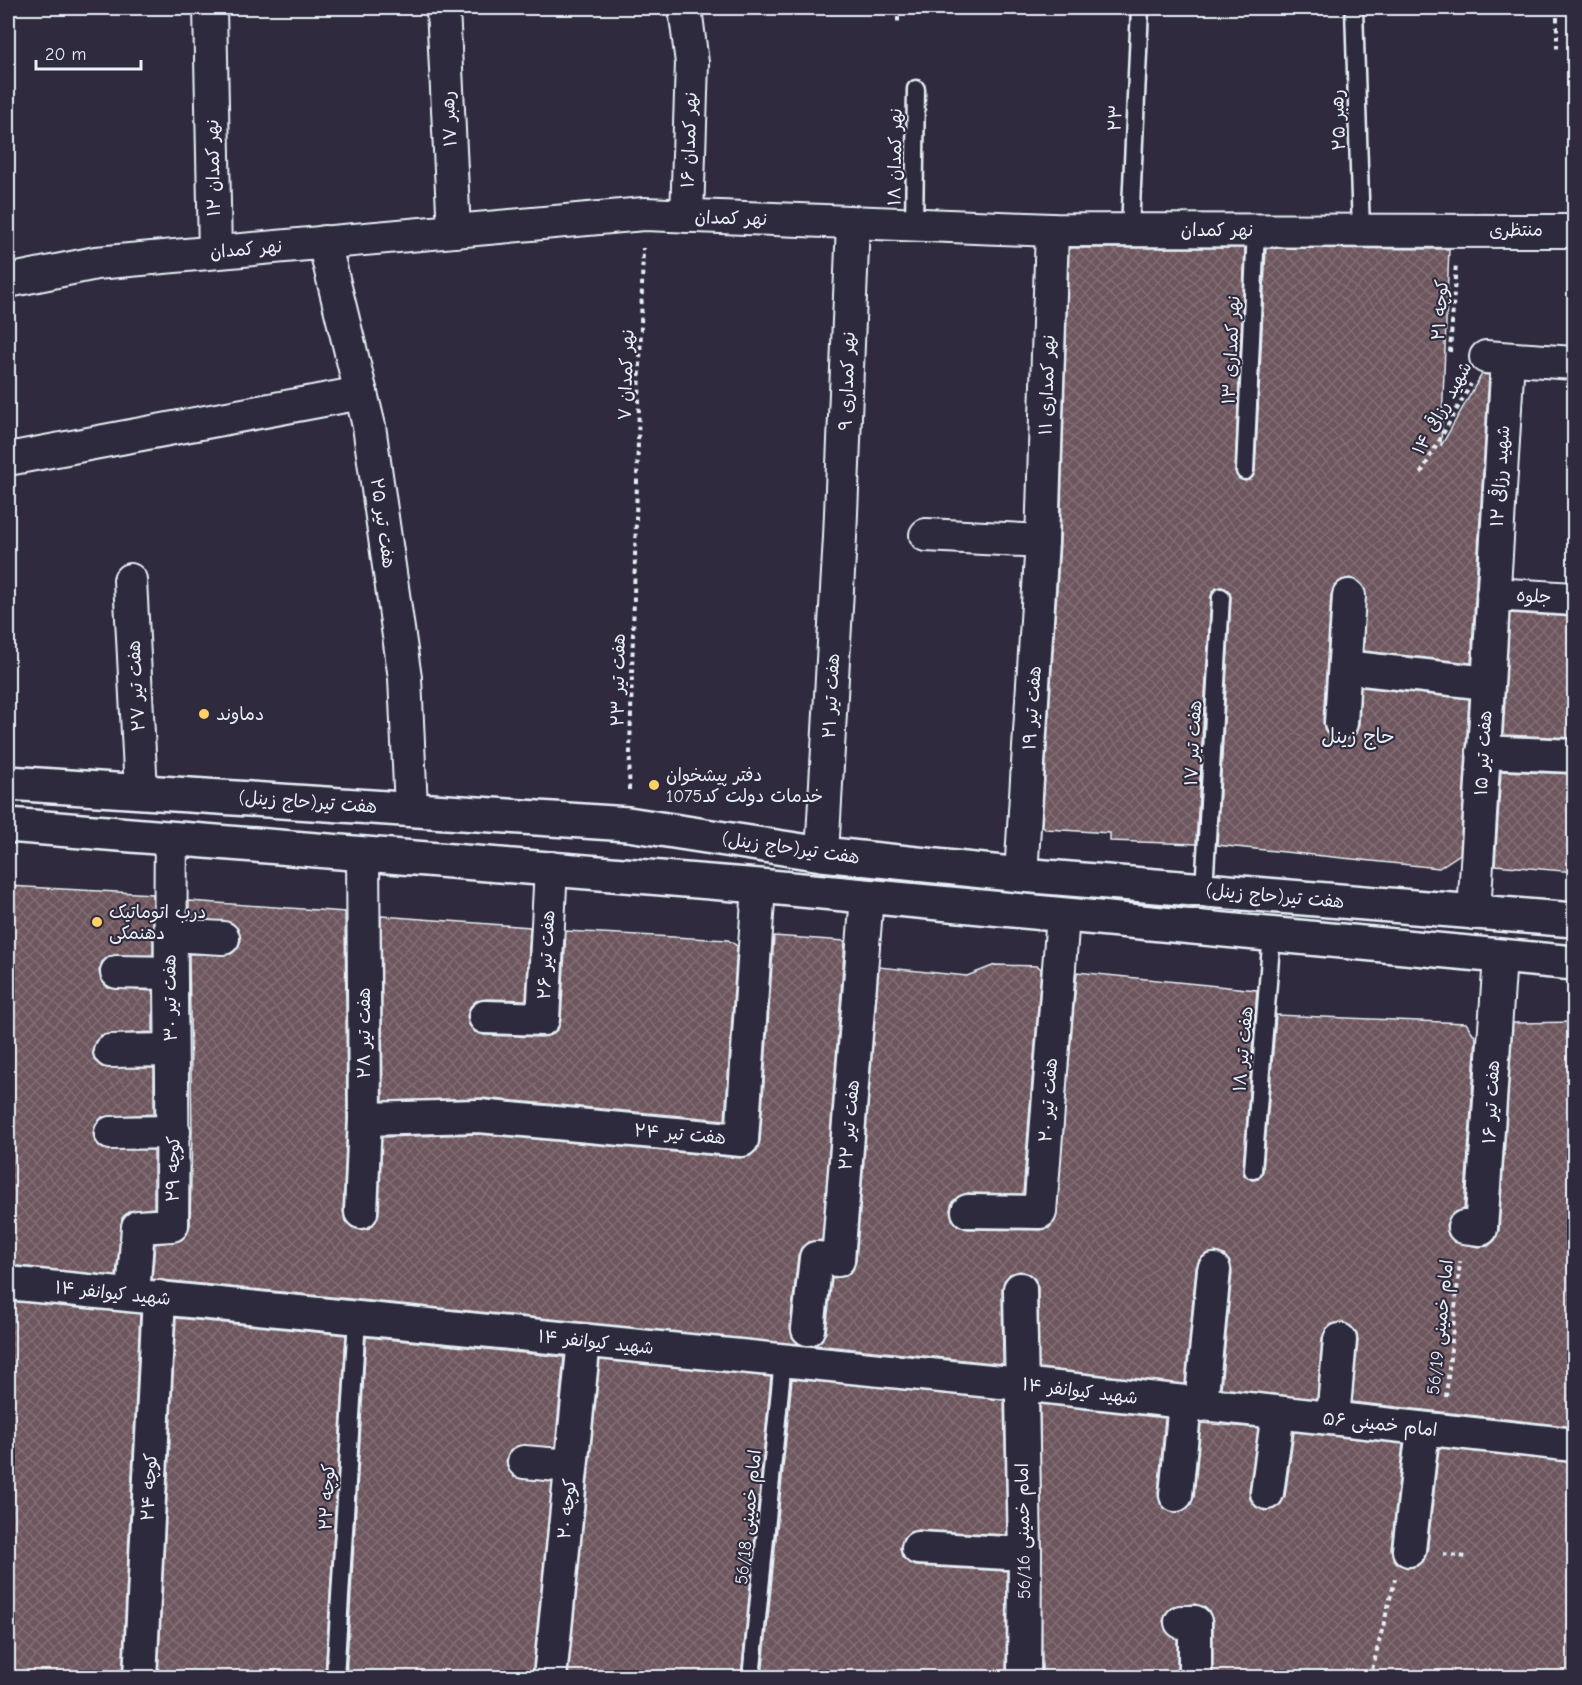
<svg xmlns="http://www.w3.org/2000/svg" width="1582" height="1685" font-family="'Comic Neue','Playpen Sans Arabic',sans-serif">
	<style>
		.building { fill: url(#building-cross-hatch); stroke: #e8f1f8; stroke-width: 1.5 }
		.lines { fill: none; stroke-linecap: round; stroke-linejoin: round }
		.lane-casing { stroke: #e8f1f8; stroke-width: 21 }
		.street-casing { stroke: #e8f1f8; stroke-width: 36 }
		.secondary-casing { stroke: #e8f1f8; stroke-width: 38 }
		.path { stroke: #e8f1f8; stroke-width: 4; stroke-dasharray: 4.5 4.5; stroke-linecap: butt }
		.lane { stroke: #2f2a3d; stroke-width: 16 }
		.street { stroke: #2f2a3d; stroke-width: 32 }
		.secondary { stroke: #2f2a3d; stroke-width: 33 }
		.poi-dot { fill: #ffd166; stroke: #2f2a3d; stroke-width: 2 }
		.labels { text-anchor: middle; stroke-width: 4.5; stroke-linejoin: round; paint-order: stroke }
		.street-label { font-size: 18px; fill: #e8f1f8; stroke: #2f2a3d }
		.poi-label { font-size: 18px; fill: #e8f1f8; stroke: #2f2a3d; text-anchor: start }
		.neighbourhood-label { font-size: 20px; fill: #e8f1f8; stroke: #2f2a3d }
	</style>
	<defs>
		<pattern id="building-cross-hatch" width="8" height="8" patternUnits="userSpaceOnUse" patternTransform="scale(1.5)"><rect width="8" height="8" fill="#6d565d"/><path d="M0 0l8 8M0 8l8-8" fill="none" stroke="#826f75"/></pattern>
	</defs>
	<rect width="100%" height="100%" fill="#2f2a3d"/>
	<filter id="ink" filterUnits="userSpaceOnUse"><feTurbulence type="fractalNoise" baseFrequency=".0167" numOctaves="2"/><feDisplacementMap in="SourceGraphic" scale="12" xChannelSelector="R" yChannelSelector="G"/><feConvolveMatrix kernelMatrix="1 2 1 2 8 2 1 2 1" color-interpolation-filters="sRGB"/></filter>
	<g filter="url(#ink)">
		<g class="building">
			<path d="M1069 248H1245L1235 471 1239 479 1245 481 1253 477 1255 471 1266 248 1449 249 1441 446 1482 374 1489 375 1471 663 1364 651 1365 589 1358 581 1350 578 1342 580 1334 586 1331 595 1323 722 1325 731 1332 738 1340 741 1348 739 1356 733 1359 724 1361 687 1469 699 1460 854 1439 868 1217 845 1231 598 1230 592 1222 587 1216 588 1211 596 1196 844 1110 841V833L1046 829 1042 825 1060 542Z"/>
			<path d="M1510 613 1575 617V738L1503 735Z"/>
			<path d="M1501 771 1575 774V872L1495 865Z"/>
			<path d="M8 886 153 894V955L109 956 102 962 99 971 101 980 108 988 153 991V1032L101 1035 95 1042 92 1051 95 1061 102 1067 154 1068V1114L102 1117 96 1124 93 1133 95 1142 103 1149 154 1150V1208L129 1211 122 1218 116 1276 8 1265Z"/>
			<path d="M189 901 345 912 347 1119 343 1211 345 1221 352 1227 360 1230 370 1228 376 1221 379 1213 382 1137 478 1134 740 1158 750 1156 757 1150 760 1141 774 936 845 941 822 1240 808 1242 801 1248 798 1256 790 1327 792 1337 798 1344 152 1279 155 1244 181 1240 187 1234 190 1225 192 1132 189 954H231L238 948 241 940 239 930 232 923 189 918Z"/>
			<path d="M381 916 530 927 526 1000 486 999 476 1001 470 1007 467 1016 469 1025 475 1032 484 1035 542 1037 551 1035 558 1029 561 1020 566 931 728 940 737 946 725 1120 481 1098 383 1101Z"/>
			<path d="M995 965 1038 966 1041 969 1023 1194 968 1193 959 1196 952 1202 950 1210 952 1219 958 1226 968 1229 1040 1230 1049 1228 1055 1221 1077 972 1257 990 1243 1169 1244 1175 1252 1180 1258 1179 1263 1171 1276 1015 1466 1023 1476 1038 1464 1209 1450 1216 1446 1225 1448 1235 1454 1242 1479 1247 1488 1246 1495 1240 1499 1230 1513 1023 1575 1022V1427L1352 1402 1358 1341 1357 1333 1351 1326 1342 1322 1332 1324 1326 1329 1322 1338 1317 1399 1221 1388 1232 1272 1230 1262 1224 1255 1216 1252 1206 1254 1199 1260 1196 1268 1185 1384 1039 1368 1038 1288 1035 1279 1029 1274 1020 1271 1010 1274 1004 1281 1002 1289 1003 1364 815 1345 822 1340 826 1332 832 1278 846 1276 853 1270 856 1261 879 967 967 976Z"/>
			<path d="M8 1301 140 1314 122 1677H8Z"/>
			<path d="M176 1318 346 1335 325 1677H158Z"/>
			<path d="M366 1337 564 1357 555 1447 517 1446 510 1451 506 1460 508 1469 514 1477 552 1482 532 1677H346Z"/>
			<path d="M600 1360 771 1377 741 1677H568Z"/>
			<path d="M792 1379 1004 1400 1007 1535 918 1530 910 1532 903 1538 900 1548 902 1557 909 1563 916 1566 1007 1571 1006 1677H762Z"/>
			<path d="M1040 1404 1165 1418 1158 1494 1160 1503 1165 1509 1174 1513 1184 1511 1190 1506 1194 1497 1201 1423 1258 1428 1249 1491 1250 1499 1256 1507 1265 1511 1274 1509 1281 1504 1285 1496 1294 1432 1403 1444 1391 1549 1393 1558 1398 1564 1408 1568 1417 1566 1424 1560 1427 1553 1439 1448 1575 1463V1677H1213V1621L1210 1613 1204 1607 1195 1604 1173 1606 1166 1613 1163 1621 1166 1631 1177 1639V1677H1042Z"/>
		</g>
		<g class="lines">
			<defs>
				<g id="lane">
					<path d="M1354 8 1361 231"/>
					<path d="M914 226 916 89"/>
					<path d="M1130 230 1140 8"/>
					<path d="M1245 471 1256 230"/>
					<path d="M1204 890 1221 597"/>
					<path d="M1253 1170 1272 933"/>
					<path d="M335 1678 357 1319"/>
					<path d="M751 1678 783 1360"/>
				</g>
				<g id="street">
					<path d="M210 8 215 252"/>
					<path d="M443 8 454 231"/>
					<path d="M685 8 692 63 687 216"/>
					<path d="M324 242 369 426 405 678 411 808"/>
					<path d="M8 281 96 263 644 214 1052 230 1574 231"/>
					<path d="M1486 357 1574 363"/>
					<path d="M8 459 361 393"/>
					<path d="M926 535 1042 541"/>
					<path d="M130 580 141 791"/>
					<path d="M1493 594 1574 599"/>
					<path d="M1345 667 1487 683"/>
					<path d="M1341 723 1349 596"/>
					<path d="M1483 752 1574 756"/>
					<path d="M822 854 840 537 853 224"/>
					<path d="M1021 875 1042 541 1052 230"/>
					<path d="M1474 913 1508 359"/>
					<path d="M170 935 223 938"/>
					<path d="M117 972 169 973"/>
					<path d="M485 1017 543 1019 551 868"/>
					<path d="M110 1051 171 1050"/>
					<path d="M365 1119 479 1116 742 1140 759 886"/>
					<path d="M111 1133 174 1132"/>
					<path d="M968 1211 1040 1212 1063 916"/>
					<path d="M361 1212 365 1119 363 854"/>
					<path d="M1464 1227 1481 1229 1500 957"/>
					<path d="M8 1283 1021 1384 1574 1445"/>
					<path d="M1020 1289 1025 1554 1024 1678"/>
					<path d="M133 1295 138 1227 172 1225C174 1097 169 969 171 840"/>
					<path d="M808 1329 816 1258 838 1260 867 896"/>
					<path d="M1201 1405 1214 1270"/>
					<path d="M1333 1418 1340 1340"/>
					<path d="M524 1462 571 1466"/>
					<path d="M1267 1493 1278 1413"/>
					<path d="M1176 1495 1185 1403"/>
					<path d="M918 1548 1025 1554"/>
					<path d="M1409 1550 1423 1429"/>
					<path d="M1181 1622H1195V1678"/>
					<path d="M140 1678 159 1297"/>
					<path d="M550 1678 584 1340"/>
				</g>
				<g id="secondary">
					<path d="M8 783 628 824 822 854 1021 875 1574 920"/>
					<path d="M8 825 759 886 1574 963"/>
				</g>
			</defs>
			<use href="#lane" class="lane-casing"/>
			<use href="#street" class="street-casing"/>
			<use href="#secondary" class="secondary-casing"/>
			<g class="path">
				<path d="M898 8V23"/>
				<path d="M1557 8V50"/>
				<path d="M1450 352 1456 263"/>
				<path d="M1421 473 1471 384"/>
				<path d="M629 790 643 248"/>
				<path d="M1446 1397 1460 1261"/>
				<path d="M1443 1554 1467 1557"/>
				<path d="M1370 1678 1395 1579"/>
			</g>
			<use href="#lane" class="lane"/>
			<use href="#street" class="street"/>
			<use href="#secondary" class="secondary"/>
		</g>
	</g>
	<g class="poi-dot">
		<circle cx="204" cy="714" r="6"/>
		<circle cx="654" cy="785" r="6"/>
		<circle cx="97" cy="922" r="6"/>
	</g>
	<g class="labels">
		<g class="street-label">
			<text transform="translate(1115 118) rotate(-87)" y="6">۲۳</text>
			<text transform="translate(449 119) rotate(-93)" y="6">رهبر ۱۷</text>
			<text transform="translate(1338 120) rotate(-92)" y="6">رهبر ۲۵</text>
			<text transform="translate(689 140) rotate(-88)" y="6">نهر کمدان ۱۶</text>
			<text transform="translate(895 157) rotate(-89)" y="6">نهر کمدان ۱۸</text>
			<text transform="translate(213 168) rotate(-91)" y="6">نهر کمدان ۱۲</text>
			<text transform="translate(731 218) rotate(2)" y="6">نهر کمدان</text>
			<text x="1217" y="236">نهر کمدان</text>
			<text transform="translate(1516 230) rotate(-1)" y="6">منتظری</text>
			<text transform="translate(246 249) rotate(-5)" y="6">نهر کمدان</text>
			<text transform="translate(1440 310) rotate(-86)" y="6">کوچه ۲۱</text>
			<text transform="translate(1231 350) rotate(-87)" y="6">نهر کمداری ۱۳</text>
			<text transform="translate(626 375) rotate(-88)" y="6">نهر کمدان ۷</text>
			<text transform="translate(847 381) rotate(-88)" y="6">نهر کمداری ۹</text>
			<text transform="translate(1047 385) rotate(-88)" y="6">نهر کمداری ۱۱</text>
			<text transform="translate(1442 408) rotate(-61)" y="6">شهید رزاقی ۱۴</text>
			<text transform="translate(1500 476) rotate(-86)" y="6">شهید رزاقی ۱۲</text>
			<text transform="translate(383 523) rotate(82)" y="6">هفت تیر ۲۵</text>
			<text transform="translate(1534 596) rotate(4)" y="6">جلوه</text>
			<text transform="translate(618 680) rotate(-89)" y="6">هفت تیر ۲۳</text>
			<text transform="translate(136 686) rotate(-93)" y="6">هفت تیر ۲۷</text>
			<text transform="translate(831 696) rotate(-87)" y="6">هفت تیر ۲۱</text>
			<text transform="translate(1032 708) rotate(-86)" y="6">هفت تیر ۱۹</text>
			<text transform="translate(1193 743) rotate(-87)" y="6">هفت تیر ۱۷</text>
			<text transform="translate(1483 753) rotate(-87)" y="6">هفت تیر ۱۵</text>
			<text transform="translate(308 802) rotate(4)" y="6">هفت تیر(حاج زینل)</text>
			<text transform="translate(791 848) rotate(8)" y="6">هفت تیر(حاج زینل)</text>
			<text transform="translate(1275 896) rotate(5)" y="6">هفت تیر(حاج زینل)</text>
			<text transform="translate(546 955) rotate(-87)" y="6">هفت تیر ۲۶</text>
			<text transform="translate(170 998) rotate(-91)" y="6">هفت تیر ۳۰</text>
			<text transform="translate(364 1033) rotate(-90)" y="6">هفت تیر ۲۸</text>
			<text transform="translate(1243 1049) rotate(-85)" y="6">هفت تیر ۱۸</text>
			<text transform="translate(1048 1100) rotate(-86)" y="6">هفت تیر ۲۰</text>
			<text transform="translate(1491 1102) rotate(-87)" y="6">هفت تیر ۱۶</text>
			<text transform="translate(849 1125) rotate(-85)" y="6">هفت تیر ۲۲</text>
			<text transform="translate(680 1134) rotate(5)" y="6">هفت تیر ۲۴</text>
			<text transform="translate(173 1169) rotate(-89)" y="6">کوچه ۲۹</text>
			<text transform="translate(113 1293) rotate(6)" y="6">شهید کیوانفر ۱۴</text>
			<text transform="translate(1440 1327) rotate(-84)" y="6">امام خمینی 56/19</text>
			<text transform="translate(596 1342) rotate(6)" y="6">شهید کیوانفر ۱۴</text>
			<text transform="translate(1080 1391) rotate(7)" y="6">شهید کیوانفر ۱۴</text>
			<text transform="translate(1380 1424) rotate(6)" y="6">امام خمینی ۵۶</text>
			<text transform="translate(149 1487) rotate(-87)" y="6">کوچه ۲۴</text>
			<text transform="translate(327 1497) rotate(-87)" y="6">کوچه ۲۲</text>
			<text transform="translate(567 1509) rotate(-84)" y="6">کوچه ۲۰</text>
			<text transform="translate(748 1517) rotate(-84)" y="6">امام خمینی 56/18</text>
			<text transform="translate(1023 1531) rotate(-91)" y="6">امام خمینی 56/16</text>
		</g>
		<g class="poi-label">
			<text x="216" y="720">دماوند</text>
			<text x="666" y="781">دفتر پیشخوان<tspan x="666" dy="21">خدمات دولت کد1075</tspan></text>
			<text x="109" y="918">درب اتوماتیک<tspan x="109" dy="21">دهنمکی</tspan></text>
		</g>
		<g class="neighbourhood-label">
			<text x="1358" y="743">حاج زینل</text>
		</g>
	</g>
	<rect width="1582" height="1685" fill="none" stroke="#2f2a3d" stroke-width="30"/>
	<rect x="15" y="15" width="1552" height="1655" fill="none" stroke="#e8f1f8" stroke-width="2" filter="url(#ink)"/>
	<path d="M36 60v9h105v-9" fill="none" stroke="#e8f1f8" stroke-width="3"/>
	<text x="45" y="60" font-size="18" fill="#e8f1f8" stroke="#2f2a3d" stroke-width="4.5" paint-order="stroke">20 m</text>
</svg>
